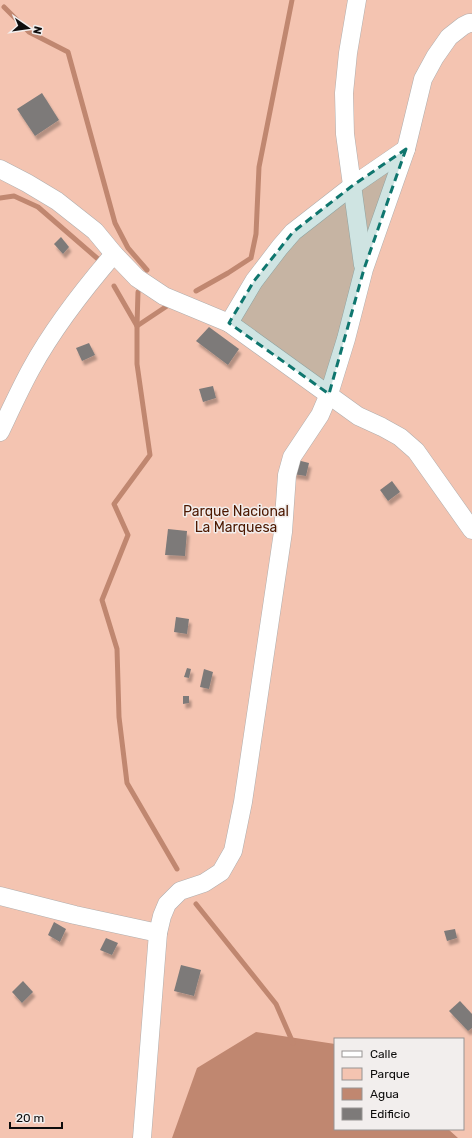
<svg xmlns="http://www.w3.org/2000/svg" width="472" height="1138" font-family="Rubik,sans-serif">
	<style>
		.green { fill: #f4c4b1; fill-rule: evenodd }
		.water { fill: #c08770 }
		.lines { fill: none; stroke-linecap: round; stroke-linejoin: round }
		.stream { stroke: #c08770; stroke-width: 5 }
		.building { fill: #7d7a79; filter: url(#shadow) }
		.minor-casing { stroke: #b1aead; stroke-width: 19 }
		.minor { stroke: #fff; stroke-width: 18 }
		.marked { fill: #0f766e; fill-opacity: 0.2; stroke: #0f766e; stroke-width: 3; stroke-dasharray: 8 5; stroke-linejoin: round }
		.labels { text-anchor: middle; stroke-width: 3; stroke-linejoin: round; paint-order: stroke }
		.park-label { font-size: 14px; fill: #4c1800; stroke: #f2eeed }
	</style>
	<defs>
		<filter id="shadow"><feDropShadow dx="2.5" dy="4.5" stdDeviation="1" flood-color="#0004"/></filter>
	</defs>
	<rect width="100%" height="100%" fill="#f2eeed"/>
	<path class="green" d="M0 0H472V1138H0ZM335 1039H463V1129H335Z"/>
	<path class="water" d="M256 1032 335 1044V1129H448L458 1138H172L197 1068Z"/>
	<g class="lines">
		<g class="stream">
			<path d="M4 7 29 32 68 52 115 223 128 248 147 270"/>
			<path d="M0 198 14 196 38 207 98 259"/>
			<path d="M114 286 137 326V364L150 455 114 504 128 535 102 600 117 649 119 717 127 783 177 869"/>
			<path d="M196 291 228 273 251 258 256 234 259 167 292 0"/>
			<path d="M137 325 138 292"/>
			<path d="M137 326 167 306"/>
			<path d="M196 904 276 1004 293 1043"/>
		</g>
	</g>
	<g class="building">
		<path d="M42 93 59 120 35 136 17 109Z"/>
		<path d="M61 237 69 247 63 254 54 244Z"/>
		<path d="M209 327 239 349 228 365 196 341Z"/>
		<path d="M89 343 95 355 82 361 76 348Z"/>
		<path d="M213 386 216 398 203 402 199 389Z"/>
		<path d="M297 460 309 463 306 476 293 474Z"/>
		<path d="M392 481 400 492 388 501 380 490Z"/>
		<path d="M168 529 187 531 185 556 165 555Z"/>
		<path d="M176 617 189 619 187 634 174 632Z"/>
		<path d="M187 668 191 669 189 678 184 677Z"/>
		<path d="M204 669 213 672 209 689 200 687Z"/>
		<path d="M183 696H189V703L183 704Z"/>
		<path d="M54 922 66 929 60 942 48 935Z"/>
		<path d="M455 929 457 938 447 941 444 931Z"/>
		<path d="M106 938 118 943 112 955 100 950Z"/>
		<path d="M181 965 201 970 194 996 174 991Z"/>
		<path d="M23 981 33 992 22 1003 12 992Z"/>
		<path d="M460 1001 472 1014V1028L468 1031 449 1011Z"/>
	</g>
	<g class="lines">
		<defs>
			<g id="minor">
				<path d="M357 0 348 53 344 93 345 134 363 265"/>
				<path d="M0 169 27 183 57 201 95 231 114 254 137 278 164 296 229 323 358 416 382 427 400 437 416 451 472 530"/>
				<path d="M229 323 254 281 280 247 293 232 352 186 406 149"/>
				<path d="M0 432C10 411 20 389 31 369 54 327 83 290 114 254"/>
				<path d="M0 896 75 915 158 933"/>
				<path d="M142 1138 158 933 162 916 167 904 180 891 204 883 221 872 233 851 243 802 283 532 287 475 292 457 320 415 329 394 346 339 364 269 406 149 423 79 435 57 449 37 463 26 469 23H472"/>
			</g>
		</defs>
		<use href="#minor" class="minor-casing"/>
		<use href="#minor" class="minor"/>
	</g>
	<path class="marked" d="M406 149 364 269 329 394 229 323 254 281 293 232 352 186Z"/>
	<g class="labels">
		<g class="park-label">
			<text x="236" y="516">Parque Nacional<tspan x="236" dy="16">La Marquesa</tspan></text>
		</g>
	</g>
	<rect x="334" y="1038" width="130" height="92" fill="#f2eeed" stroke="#979493"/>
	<rect x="342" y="1051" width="20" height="6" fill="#ffffff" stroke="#979493"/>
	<text x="370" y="1058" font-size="12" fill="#0e0d0d">Calle</text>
	<rect x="342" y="1068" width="20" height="12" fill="#f4c4b1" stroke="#979493"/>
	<text x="370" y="1078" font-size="12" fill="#0e0d0d">Parque</text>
	<rect x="342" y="1088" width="20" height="12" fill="#c08770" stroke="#979493"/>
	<text x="370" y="1098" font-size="12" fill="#0e0d0d">Agua</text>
	<rect x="342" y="1108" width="20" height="12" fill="#7d7a79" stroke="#979493"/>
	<text x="370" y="1118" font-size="12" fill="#0e0d0d">Edificio</text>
	<g transform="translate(28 28) rotate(103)" stroke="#f2eeed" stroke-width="3" paint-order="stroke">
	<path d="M0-3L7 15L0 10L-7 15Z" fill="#0e0d0d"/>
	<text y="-6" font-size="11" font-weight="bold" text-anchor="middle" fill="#0e0d0d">N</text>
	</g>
	<path d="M10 1122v6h52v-6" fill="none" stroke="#0e0d0d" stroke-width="2"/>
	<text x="16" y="1122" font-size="12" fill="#0e0d0d" stroke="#f2eeed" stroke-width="3" paint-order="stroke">20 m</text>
</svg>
